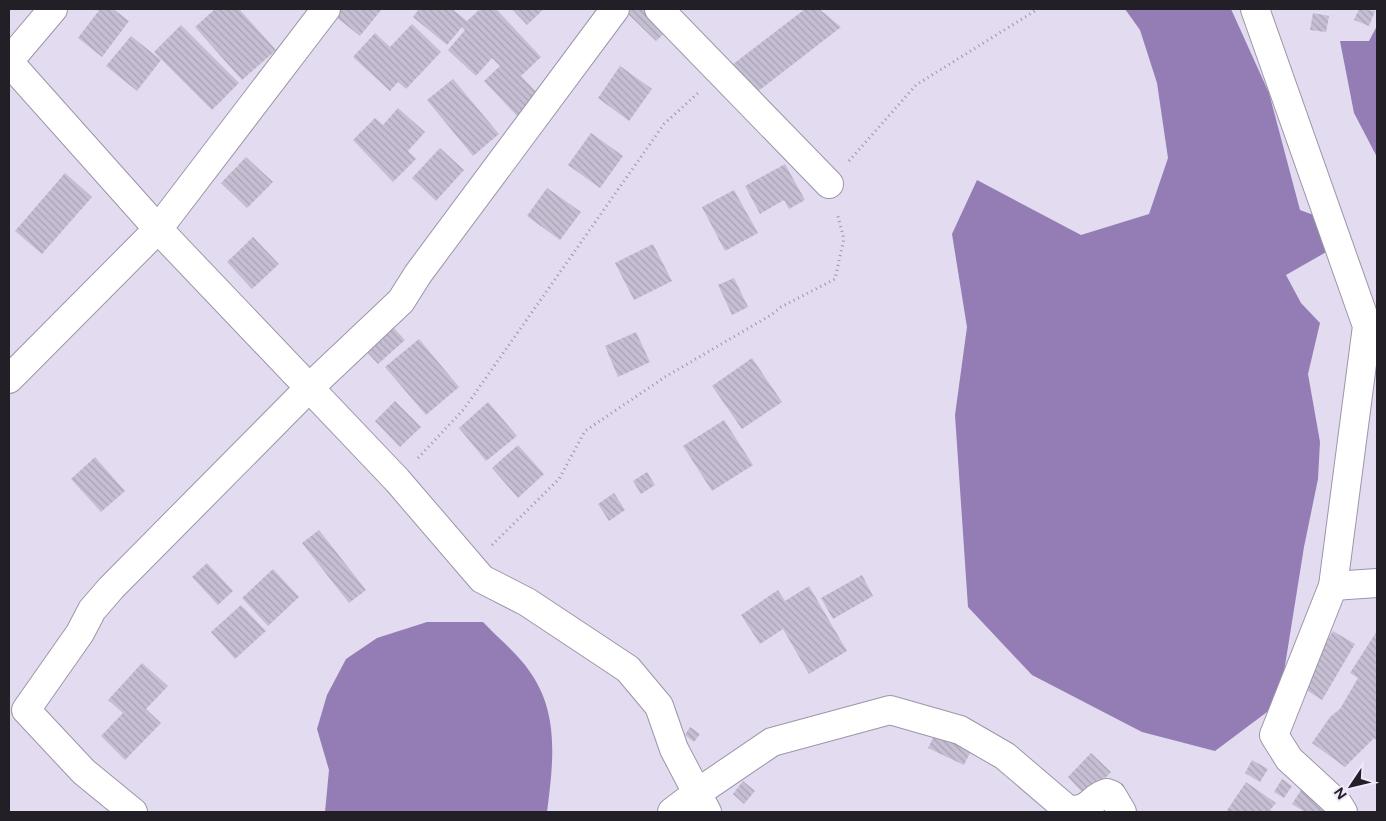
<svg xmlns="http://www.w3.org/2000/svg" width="1386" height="821" font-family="Figtree,sans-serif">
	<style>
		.water { fill: #947cb5 }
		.building { fill: url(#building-back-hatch) }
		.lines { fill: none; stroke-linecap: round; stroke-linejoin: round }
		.street-casing { stroke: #9d95a8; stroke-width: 30 }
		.path { stroke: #9b95a4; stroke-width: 3; stroke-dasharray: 1 4; stroke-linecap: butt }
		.street { stroke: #fff; stroke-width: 28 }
	</style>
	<defs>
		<pattern id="building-back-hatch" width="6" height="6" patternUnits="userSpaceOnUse" patternTransform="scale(1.25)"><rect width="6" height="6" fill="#c6bed2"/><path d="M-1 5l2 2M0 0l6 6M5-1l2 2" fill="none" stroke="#aaa3b4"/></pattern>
	</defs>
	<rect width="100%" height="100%" fill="#e3dbef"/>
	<g class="water">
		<path d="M1125 9H1231L1269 93 1300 210 1327 220 1335 247 1286 275 1301 303 1320 323 1308 374 1320 442 1318 479 1304 547 1279 703 1215 751 1142 732 1032 675 968 607 955 415 967 327 952 234 977 180 1081 235 1149 214 1168 158 1157 83 1140 30Z"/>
		<path d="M1377 26V157L1354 113 1340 41H1369Z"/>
		<path d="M427 622H483C498 638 518 654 530 672 560 714 553 765 547 812H325L329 770 317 729 327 695 346 659 377 638Z"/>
	</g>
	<g class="building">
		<path d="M100 9H113L129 21 102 57 78 38Z"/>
		<path d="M215 9H239L276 50 242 80 195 27Z"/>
		<path d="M335 9H382L360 36 331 13Z"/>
		<path d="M419 9H452L467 21 480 9H496L541 57 521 76 542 98 520 119 484 81 500 66 492 58 476 76 448 50 465 30 462 27 447 45 413 17Z"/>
		<path d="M512 9H544L527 25Z"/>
		<path d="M629 9H647L669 29 656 41 626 12Z"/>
		<path d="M805 9H819L841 27 757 92 728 68Z"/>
		<path d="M1359 9 1375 11 1369 26 1354 20Z"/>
		<path d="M1313 13 1329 16 1326 32 1310 30Z"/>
		<path d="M412 24 441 52 406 89 398 82 390 91 353 57 375 33 390 47Z"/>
		<path d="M181 25 239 83 212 110 154 52Z"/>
		<path d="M131 36 161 60 137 91 106 66Z"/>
		<path d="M620 66 652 89 629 121 598 98Z"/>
		<path d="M453 79 499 134 473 156 427 100Z"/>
		<path d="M398 108 425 132 408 151 416 159 393 182 353 140 375 118 383 125Z"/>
		<path d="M591 133 623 156 600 188 568 165Z"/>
		<path d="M440 148 464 170 436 201 412 178Z"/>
		<path d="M246 157 273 182 247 208 221 183Z"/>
		<path d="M785 164 805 200 789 209 784 200 760 214 745 186Z"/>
		<path d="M65 173 92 197 42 254 15 231Z"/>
		<path d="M547 188 581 212 560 240 527 216Z"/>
		<path d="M734 190 758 233 725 251 702 207Z"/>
		<path d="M253 237 279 264 252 289 227 262Z"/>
		<path d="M653 244 672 281 634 300 615 263Z"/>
		<path d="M734 278 748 307 732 315 718 285Z"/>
		<path d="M391 325 405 340 378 364 364 349Z"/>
		<path d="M636 332 650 362 618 377 605 346Z"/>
		<path d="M419 339 459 387 426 415 385 367Z"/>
		<path d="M752 358 782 402 742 429 712 386Z"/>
		<path d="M395 401 421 427 400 447 375 421Z"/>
		<path d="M488 402 517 436 486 461 459 428Z"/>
		<path d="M724 420 753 465 712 491 683 446Z"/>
		<path d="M518 445 544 474 518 498 492 468Z"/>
		<path d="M95 457 125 491 101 512 71 479Z"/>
		<path d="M647 472 655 485 641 494 633 481Z"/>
		<path d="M614 493 625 510 609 521 598 504Z"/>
		<path d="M319 530 366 590 349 603 302 543Z"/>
		<path d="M207 563 233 591 218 605 192 577Z"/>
		<path d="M273 569 299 597 268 626 242 598Z"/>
		<path d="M862 575 873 596 833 619 821 598Z"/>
		<path d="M809 586 847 651 809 674 783 629 760 644 741 615 778 590 785 601Z"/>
		<path d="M241 605 266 631 235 659 211 632Z"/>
		<path d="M1333 631 1355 644 1322 700 1300 686Z"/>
		<path d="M1377 631V741L1374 738 1345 767 1312 743 1330 717 1340 709 1358 678 1350 673Z"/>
		<path d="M142 663 168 686 146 709 161 723 125 760 101 736 123 713 108 700Z"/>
		<path d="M690 727 700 734 694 742 685 735Z"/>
		<path d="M936 732 972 749 964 765 928 748Z"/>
		<path d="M1091 753 1111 772 1087 797 1068 777Z"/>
		<path d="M1252 760 1268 769 1260 782 1245 773Z"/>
		<path d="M1282 779 1292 786 1284 798 1274 792Z"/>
		<path d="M743 781 755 791 744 804 733 794Z"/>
		<path d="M1246 782 1276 803 1270 810 1274 812H1226Z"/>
		<path d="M1305 784 1331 801 1325 812H1305L1292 804Z"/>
	</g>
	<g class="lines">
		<defs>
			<g id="street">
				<path d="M659 9 829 184"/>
				<path d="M1255 9 1367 326 1333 586 1274 735 1289 759 1338 804 1343 812"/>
				<path d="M9 61 53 9"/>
				<path d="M9 62 158 229 397 480 482 579 527 602 628 669 659 706 674 749 707 812"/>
				<path d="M9 379 158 229 326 9"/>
				<path d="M1333 586 1377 583"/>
				<path d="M133 812 84 772 26 710 80 633 92 610 111 588 309 388 401 301 418 274 615 9"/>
				<path d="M672 812 697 793 772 742 890 710 960 730 1005 756 1067 809C1091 813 1090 797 1107 793L1112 795 1122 812"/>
			</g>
		</defs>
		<use href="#street" class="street-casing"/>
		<g class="path">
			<path d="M849 161 916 85 1038 9"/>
			<path d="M418 458 464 409 664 124 698 93"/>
			<path d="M492 545 559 479 585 431 665 377 771 315 781 307 835 279 844 239 837 213"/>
		</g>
		<use href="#street" class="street"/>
	</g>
	<rect width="1386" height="821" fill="none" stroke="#221f26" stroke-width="20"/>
	<g transform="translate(1351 786) rotate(235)" stroke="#f0e8fd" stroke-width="4" paint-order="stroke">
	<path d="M0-4L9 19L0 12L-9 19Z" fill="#221f26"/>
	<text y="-8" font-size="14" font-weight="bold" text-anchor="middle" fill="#221f26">N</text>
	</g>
</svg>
